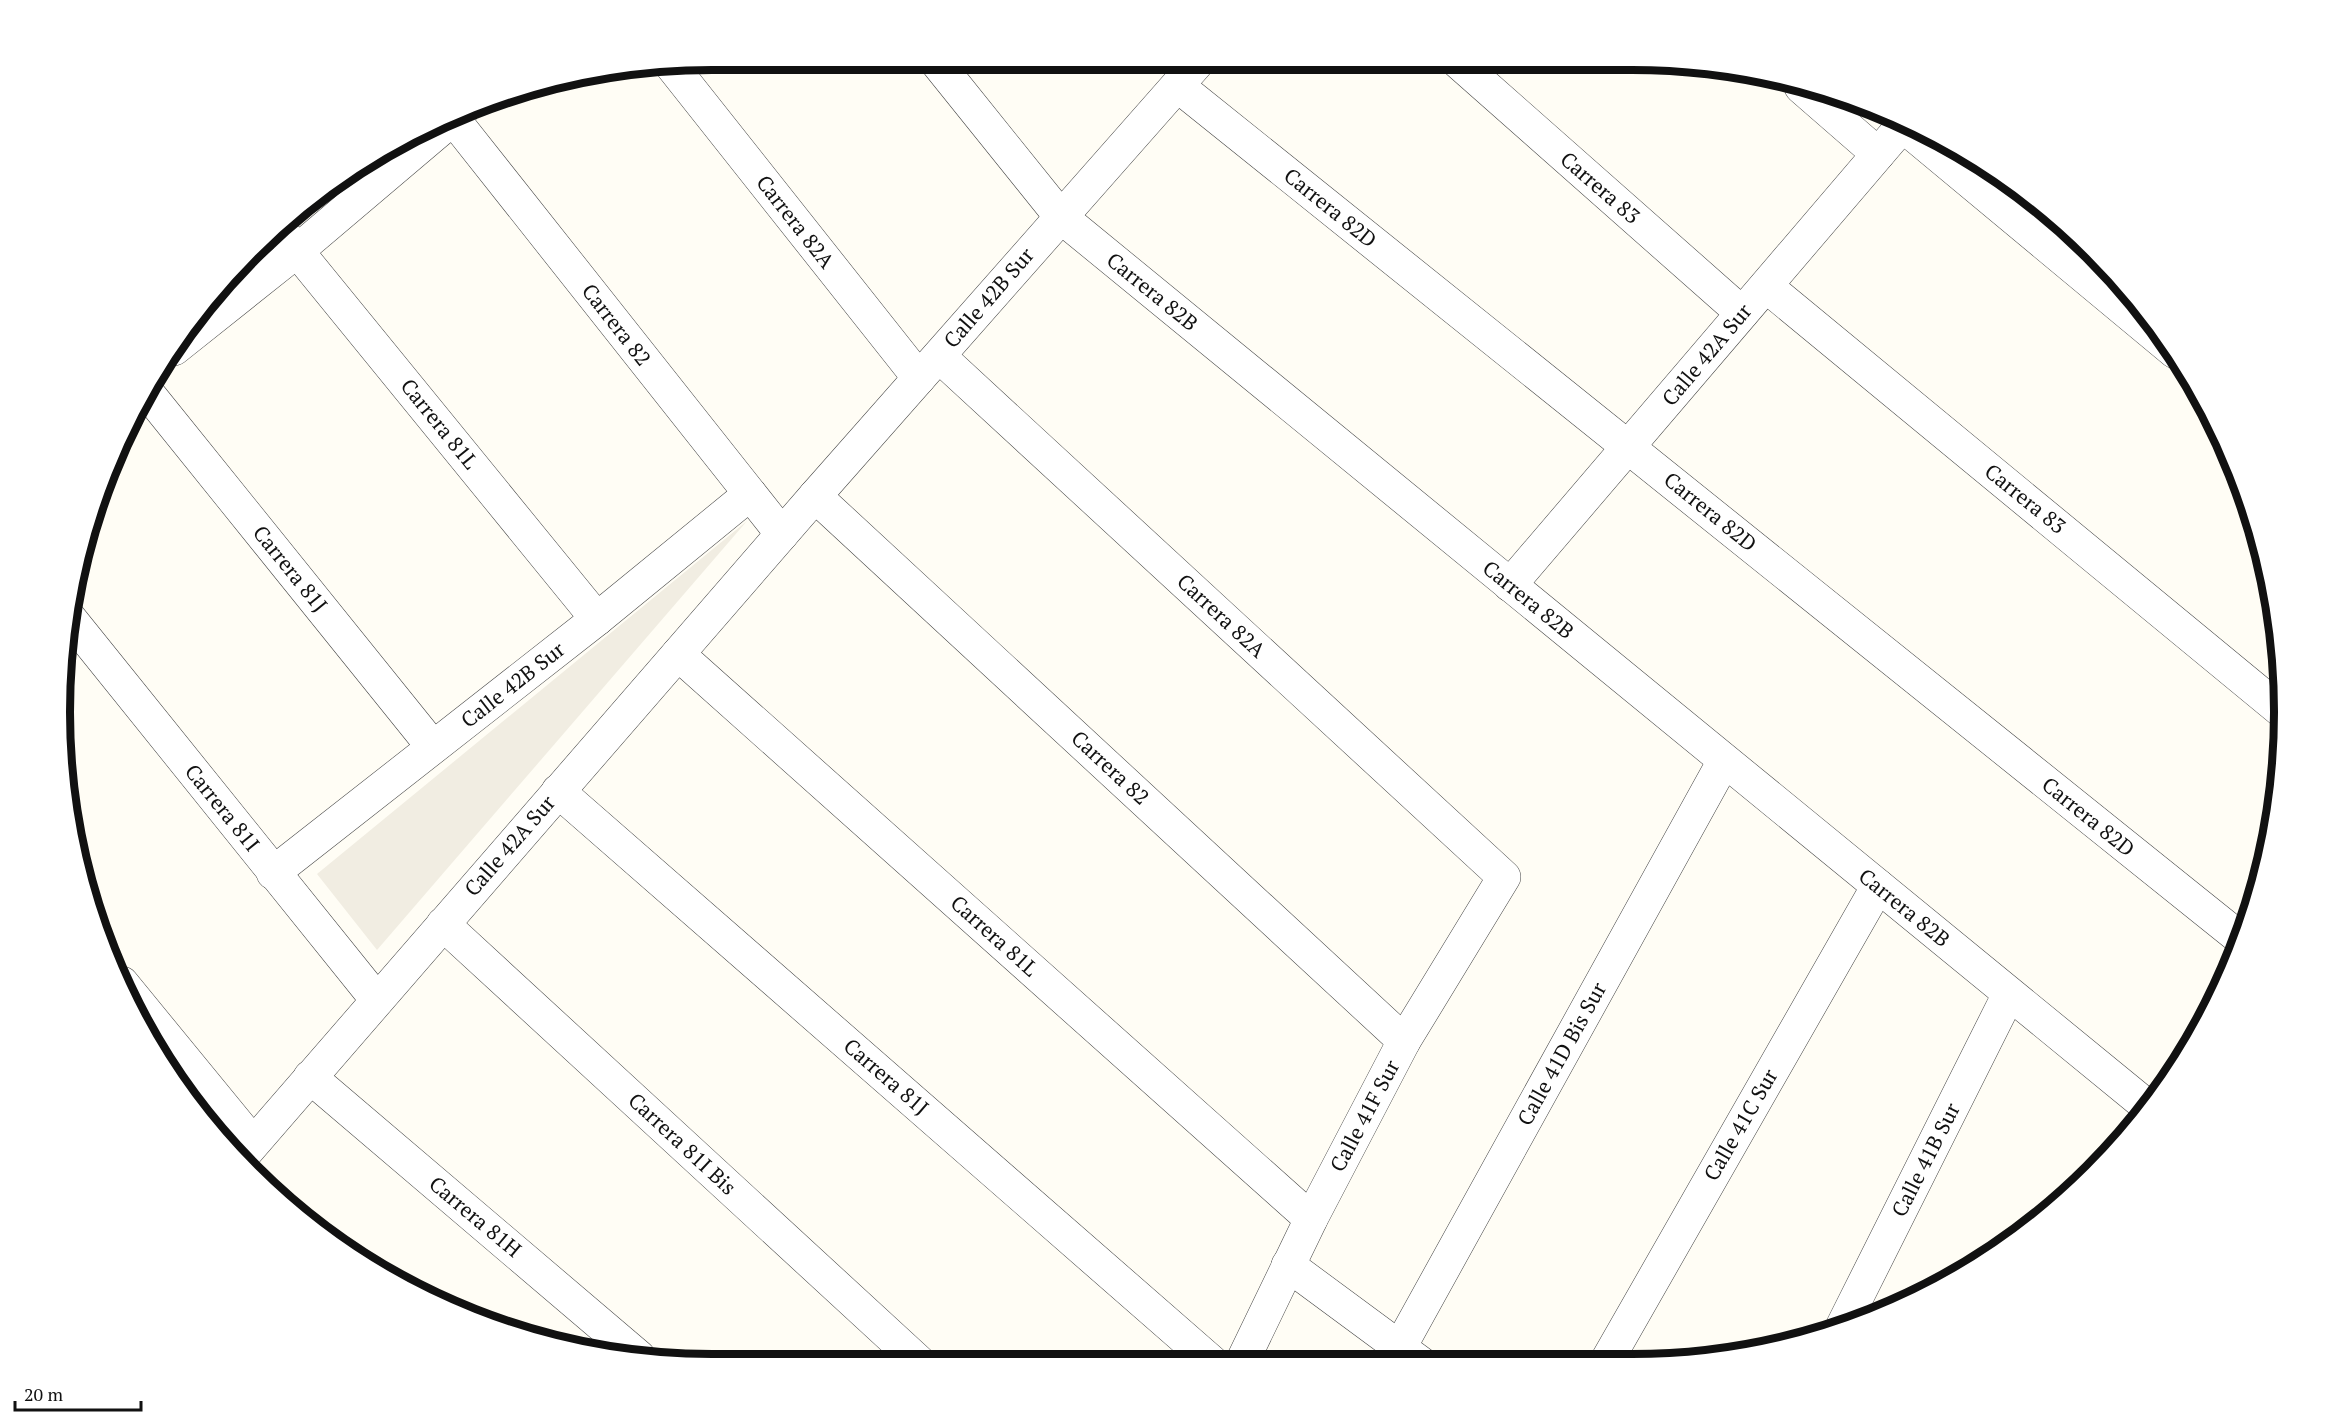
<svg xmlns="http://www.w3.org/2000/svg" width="2344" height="1425" font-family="'PT Serif',serif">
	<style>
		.plaza { fill: #f1ede2 }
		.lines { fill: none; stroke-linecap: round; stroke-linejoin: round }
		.minor-casing { stroke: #444; stroke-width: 34 }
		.minor { stroke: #fff; stroke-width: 33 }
		.labels { text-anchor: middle; stroke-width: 6; stroke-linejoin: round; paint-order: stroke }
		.street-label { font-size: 21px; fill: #111; stroke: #fff }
		.rim { fill: none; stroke: #111; stroke-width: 8 }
	</style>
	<rect width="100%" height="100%" fill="#fffdf5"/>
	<path class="plaza" d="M747 521 377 950 317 874Z"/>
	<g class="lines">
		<defs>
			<g id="minor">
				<path d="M1458 62 1742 313"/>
				<path d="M938 64 1061 217 2147 1106"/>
				<path d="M671 65 919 378"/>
				<path d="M1178 86 2241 939"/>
				<path d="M1801 87 1878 154"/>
				<path d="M451 116 782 534"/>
				<path d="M1903 126 2175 352"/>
				<path d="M280 230 597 619"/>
				<path d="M1766 286 2284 713"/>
				<path d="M174 349 297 251 461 112"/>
				<path d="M939 356 1504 877 1404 1041 1311 1219 1241 1364"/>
				<path d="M147 392 433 747"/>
				<path d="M815 496 1404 1041"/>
				<path d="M1510 585 1903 125"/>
				<path d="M68 616 377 1000"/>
				<path d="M678 654 1311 1219"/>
				<path d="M558 791 1214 1364"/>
				<path d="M273 873 597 619 750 494"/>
				<path d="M443 924 921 1364"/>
				<path d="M122 983 253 1143"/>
				<path d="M310 1077 639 1357"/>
				<path d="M239 1160 815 496 1197 63"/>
				<path d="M1288 1265 1422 1364"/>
				<path d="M1843 1325 2009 994"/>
				<path d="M1400 1347 1724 761"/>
				<path d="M1605 1364 1878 886"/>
			</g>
		</defs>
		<use href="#minor" class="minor-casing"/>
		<use href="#minor" class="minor"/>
	</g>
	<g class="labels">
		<g class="street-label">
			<text transform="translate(1600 188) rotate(41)" y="7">Carrera 83</text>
			<text transform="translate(1330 208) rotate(39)" y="7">Carrera 82D</text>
			<text transform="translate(795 222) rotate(52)" y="7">Carrera 82A</text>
			<text transform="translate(1152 292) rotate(39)" y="7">Carrera 82B</text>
			<text transform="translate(989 298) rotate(-49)" y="7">Calle 42B Sur</text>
			<text transform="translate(616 325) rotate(52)" y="7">Carrera 82</text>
			<text transform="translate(1707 355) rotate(-50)" y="7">Calle 42A Sur</text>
			<text transform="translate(439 424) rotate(51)" y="7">Carrera 81L</text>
			<text transform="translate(2025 499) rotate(39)" y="7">Carrera 83</text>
			<text transform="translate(1710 512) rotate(39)" y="7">Carrera 82D</text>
			<text transform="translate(290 569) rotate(51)" y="7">Carrera 81J</text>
			<text transform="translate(1528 600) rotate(39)" y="7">Carrera 82B</text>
			<text transform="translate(1221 616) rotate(43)" y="7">Carrera 82A</text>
			<text transform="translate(513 685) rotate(-38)" y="7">Calle 42B Sur</text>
			<text transform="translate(1110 768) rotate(43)" y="7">Carrera 82</text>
			<text transform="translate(222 808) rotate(51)" y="7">Carrera 81I</text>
			<text transform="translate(2088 817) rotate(39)" y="7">Carrera 82D</text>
			<text transform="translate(510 846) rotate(-49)" y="7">Calle 42A Sur</text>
			<text transform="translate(1904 908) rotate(39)" y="7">Carrera 82B</text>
			<text transform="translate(994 936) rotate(42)" y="7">Carrera 81L</text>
			<text transform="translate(1562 1054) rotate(-61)" y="7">Calle 41D Bis Sur</text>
			<text transform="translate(886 1077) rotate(41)" y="7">Carrera 81J</text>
			<text transform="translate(1365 1116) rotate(-62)" y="7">Calle 41F Sur</text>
			<text transform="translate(1741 1125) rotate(-60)" y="7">Calle 41C Sur</text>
			<text transform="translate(682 1144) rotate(43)" y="7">Carrera 81I Bis</text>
			<text transform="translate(1926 1160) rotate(-63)" y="7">Calle 41B Sur</text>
			<text transform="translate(475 1217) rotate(40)" y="7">Carrera 81H</text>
		</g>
	</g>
	<path d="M0 0H2344V1425H0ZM712 70H1632A642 642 0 0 1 2274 712V712A642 642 0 0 1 1632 1354H712A642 642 0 0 1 70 712V712A642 642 0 0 1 712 70Z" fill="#fff" fill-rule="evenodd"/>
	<path class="rim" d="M712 70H1632A642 642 0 0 1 2274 712V712A642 642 0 0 1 1632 1354H712A642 642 0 0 1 70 712V712A642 642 0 0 1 712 70Z"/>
	<path d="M15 1401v9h126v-9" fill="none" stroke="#111111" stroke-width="3"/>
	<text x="24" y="1401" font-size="18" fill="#111111" stroke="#ffffff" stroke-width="4.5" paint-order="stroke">20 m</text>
</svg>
